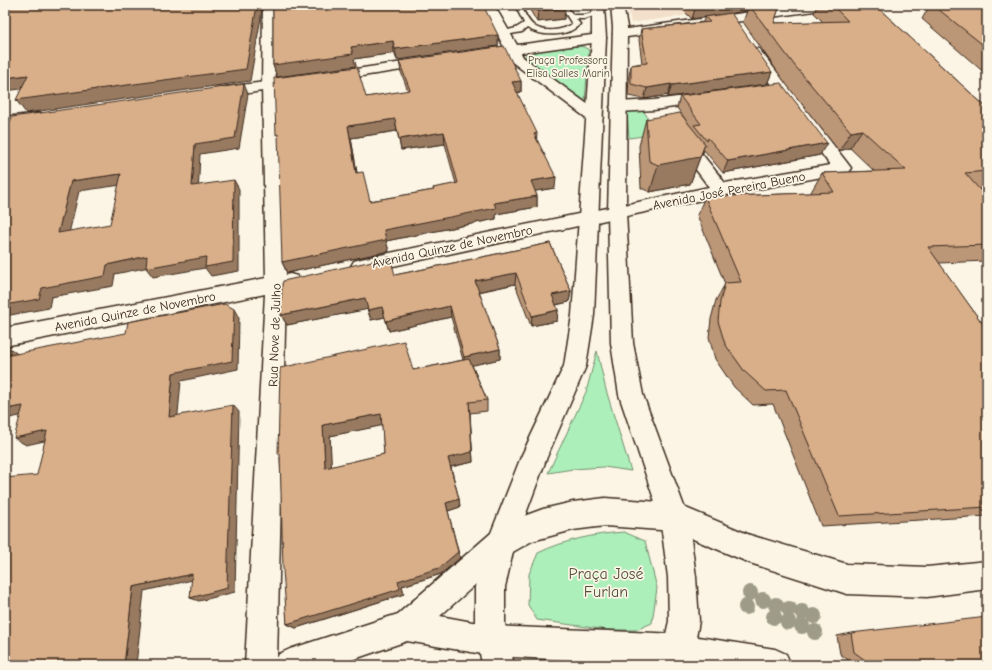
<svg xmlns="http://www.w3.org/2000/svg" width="992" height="670" font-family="'Comic Neue',sans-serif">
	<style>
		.built { fill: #f2e0ca }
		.green { fill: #acefba; stroke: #748c6c }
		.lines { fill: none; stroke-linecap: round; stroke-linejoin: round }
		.lane-casing { stroke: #3b2a1e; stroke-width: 3 }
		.street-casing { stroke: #3b2a1e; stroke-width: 3 }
		.secondary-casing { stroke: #3b2a1e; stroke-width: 3 }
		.primary-casing { stroke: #3b2a1e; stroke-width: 3 }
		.lane { fill: #fcf5e5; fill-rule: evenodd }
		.street { fill: #fcf5e5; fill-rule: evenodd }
		.secondary { fill: #fcf5e5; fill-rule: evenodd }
		.primary { fill: #fcf5e5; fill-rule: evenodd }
		.tree { fill: #9e9b89 }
		.wall { fill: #bb9677; stroke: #3b2a1e; fill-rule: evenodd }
		.shaded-wall { fill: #987a61; stroke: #3b2a1e }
		.building { fill: #d9af8a; stroke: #3b2a1e; fill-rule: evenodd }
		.labels { text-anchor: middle; stroke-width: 3.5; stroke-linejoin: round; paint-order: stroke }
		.far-park-label { font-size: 11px; fill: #52513d; stroke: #fcf5e5 }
		.street-label { font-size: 13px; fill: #3b2a1e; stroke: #fcf5e5 }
		.near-park-label { font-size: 16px; fill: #52513d; stroke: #fcf5e5 }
	</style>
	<rect width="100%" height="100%" fill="#fcf5e5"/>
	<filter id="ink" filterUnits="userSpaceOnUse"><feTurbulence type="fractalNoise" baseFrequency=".025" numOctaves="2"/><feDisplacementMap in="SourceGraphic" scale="8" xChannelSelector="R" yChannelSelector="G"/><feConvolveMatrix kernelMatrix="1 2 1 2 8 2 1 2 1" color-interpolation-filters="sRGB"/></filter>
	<g filter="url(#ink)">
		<path class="built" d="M627 5H762L631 23Z"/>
		<g class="green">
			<path d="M578 46 584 47 589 50 585 101 526 60 524 57 529 52Z"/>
			<path d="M643 110 658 134 629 138 627 111Z"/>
			<path d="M597 351 606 390 631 471 604 467 573 469 548 473 586 392Z"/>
			<path d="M624 532 645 541 657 588 652 623 636 630H608L537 620 528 605 529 574 538 553C565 540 594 534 624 532Z"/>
		</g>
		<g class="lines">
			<defs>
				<path id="lane" d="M515 5H521C524 12 527 20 533 25 542 33 563 31 572 24L560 5H566L573 15H585L599 11 602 13 585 19H576L580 24C569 37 541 37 527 28L522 32 500 36V32L516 28 524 23Z"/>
				<g id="street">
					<path d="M482 5H494L517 45 599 34 604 35 606 38 604 41 599 42 521 53 523 57 601 114 603 117 601 120 595 122 589 120 512 62 508 55 478 59 473 58 471 55 473 52 504 47Z"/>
					<path d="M802 5H835L833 8 829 9 620 38 615 37 613 34 615 31 620 30Z"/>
					<path d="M754 48 759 49 848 164 851 168 848 172 721 196 617 218 610 216 608 212 610 208 709 187 673 139 675 135 681 134 687 135 725 183 830 165 747 52 749 49Z"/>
					<path d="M430 58 435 59 437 62 435 65 329 81 324 80 322 77 324 74 329 73Z"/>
					<path d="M291 79 296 80 298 83 296 86 216 98 211 96 208 93 211 90 216 88Z"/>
					<path d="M709 93 714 95 717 98 714 101 654 110 618 112 613 110 610 107 613 104 618 102 654 100Z"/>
					<path d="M40 113 46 115 48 118 46 121 5 127V117Z"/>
				</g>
				<g id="secondary">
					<path d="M263 5H275L276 86 286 275 290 274 297 276 300 282 297 288 286 290 277 659 279 654 290 649 398 614 491 533 524 516 543 509 573 502 605 498 674 503 750 535 847 564 927 567 987 561V589L927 597 847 594 750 563 674 531 605 526 573 530 532 541 511 553 440 616 494 626 679 634 775 649 786 654 791 665H668L494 656 407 641 337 665H245L265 294 5 346V328L266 278 262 86Z"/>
					<path d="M617 206 624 208 626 212 624 216 361 273 354 271 351 266 354 261 361 259Z"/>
				</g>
				<g id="primary">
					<path d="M592 5H604L606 38 594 315 586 366 547 457 515 543 505 587V624L514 665H482L475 624V587L487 543 521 457 564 366 572 315 592 38Z"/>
					<path d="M611 5H623L627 27 626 212 633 343 643 395 688 517 696 577 699 621 691 665H659L669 621 668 577 660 517 619 395 611 343 608 212 613 27Z"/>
				</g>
			</defs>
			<use href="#lane" class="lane-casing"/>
			<use href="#street" class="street-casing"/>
			<use href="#secondary" class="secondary-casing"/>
			<use href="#primary" class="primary-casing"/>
			<use href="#lane" class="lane"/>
			<use href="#street" class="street"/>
			<use href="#secondary" class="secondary"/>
			<use href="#primary" class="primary"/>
		</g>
		<g class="tree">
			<circle cx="750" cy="593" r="8"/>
			<circle cx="763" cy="600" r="8"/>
			<circle cx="776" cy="605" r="8"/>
			<circle cx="746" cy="607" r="8"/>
			<circle cx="789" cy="609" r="8"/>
			<circle cx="802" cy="612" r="8"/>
			<circle cx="814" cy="616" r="8"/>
			<circle cx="774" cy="617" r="8"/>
			<circle cx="788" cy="622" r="8"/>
			<circle cx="802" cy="626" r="8"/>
			<circle cx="815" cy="632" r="8"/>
		</g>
		<g class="wall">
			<path d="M273 5 498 35V46L397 60 394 53 354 59 356 66 277 77 273 65Z"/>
			<path d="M527 5H563L564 19 537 22Z"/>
			<path d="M678 5H780L774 23 823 22 814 13 817 5H875L987 108V189H979L987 198V261L939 263 987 330V516L821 526 773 404 753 405 734 387 715 359 709 337 711 319 716 300 725 284 697 215 705 197 812 193 811 192 822 173 874 171 850 148 839 151 786 84 743 22 747 11 692 19Z"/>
			<path d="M930 5H975L987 14V75L922 19Z"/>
			<path d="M705 17 772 72 767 84 668 97V95L644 99 628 96 629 76 631 65 642 63 639 40 641 29 703 22Z"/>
			<path d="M399 61 521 81V92L517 93 537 139 555 188 535 191 537 196V207L496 214V219L386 241 389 251 287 273 282 262 366 97 408 91 401 72ZM397 131 401 150 445 144 456 184 433 188 434 190 370 201 357 173 351 138Z"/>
			<path d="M680 96 820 155 723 173 704 150 703 153 702 152 690 184 650 192 641 188 639 146 646 119 688 123 677 108Z"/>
			<path d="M550 243 571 291 569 302 556 305 558 310 557 321 531 326 515 284 479 292 500 349V359L472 365 487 400V411L470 413 473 462 451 467 459 499 460 507 448 511 460 558 441 574 402 586 404 594 296 628 287 624 280 457 413 370 463 360 451 317 389 331 385 317 371 320 367 309 287 325 281 315 395 275ZM382 425 384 454 331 467 330 436Z"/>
			<path d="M851 633 987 665H855L840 654 837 636Z"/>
		</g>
		<g class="shaded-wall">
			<path d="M257 5H262L261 17 250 81 26 113 16 100Z"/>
			<path d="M696 5H749L747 11 692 19Z"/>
			<path d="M565 8 564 19 537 22 538 11Z"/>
			<path d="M498 35V46L397 60 395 49Z"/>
			<path d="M393 41 394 53 354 59 356 66 277 77 273 65 351 47Z"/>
			<path d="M772 72 767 84 668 97 672 85Z"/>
			<path d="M28 75 36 87 5 91V78Z"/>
			<path d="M521 81V92L511 93 512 82Z"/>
			<path d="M244 84 248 94 239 148 200 154 198 196 192 186 195 144Z"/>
			<path d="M671 84 668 95 644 99 647 88Z"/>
			<path d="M395 119 397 131 351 138 359 184 356 173 348 126Z"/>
			<path d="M862 130 850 148 839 151 851 132Z"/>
			<path d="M444 132 445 144 401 150 399 139Z"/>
			<path d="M537 133 536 145 534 134Z"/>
			<path d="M827 143 820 155 723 173 728 161Z"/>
			<path d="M705 144 690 184 650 192 658 165Z"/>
			<path d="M121 174 128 184 79 191 67 242 58 233 71 181Z"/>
			<path d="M556 177 555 188 530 192 531 181Z"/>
			<path d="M234 180 239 189V271L211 276 205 268 153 277 146 268Z"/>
			<path d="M537 196V207L496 214V219L386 241 389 251 287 273 282 262 384 230 494 203Z"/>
			<path d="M147 256 154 266 115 274 113 286 51 297 49 308 5 316V305L42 288 107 265Z"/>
			<path d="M516 273 515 284 476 292 475 281Z"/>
			<path d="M571 291 569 302 550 306 552 295Z"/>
			<path d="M365 298 369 309 287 325 281 315Z"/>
			<path d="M450 306 451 317 389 331 386 321Z"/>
			<path d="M382 307 385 317 371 320 368 310Z"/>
			<path d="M234 309 239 318 238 369 181 381 177 424 169 417 173 373Z"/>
			<path d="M558 310 557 321 531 326 532 316Z"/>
			<path d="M8 347 19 355 5 356Z"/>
			<path d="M500 349V359L465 367 464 357Z"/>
			<path d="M469 402 473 462 450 467 448 458Z"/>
			<path d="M233 405 239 412 235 592 199 601 190 598Z"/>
			<path d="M23 406 34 413 5 419V409Z"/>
			<path d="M381 414 385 425 330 436 332 478 325 468 323 425Z"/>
			<path d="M47 431 58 438 26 445 14 438Z"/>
			<path d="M459 499 460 507 448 511 446 503Z"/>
			<path d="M458 552 460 558 441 574 402 586 404 594 296 628 287 624 398 581Z"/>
			<path d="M192 574 201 578 144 591 136 665H124L133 587Z"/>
		</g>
		<g class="building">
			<path d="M5 5H257L246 69 16 100 28 75 5 78Z"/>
			<path d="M273 5H483L498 35 395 49 393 41 351 47 353 54 273 65Z"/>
			<path d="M534 5H563L565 8 538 11Z"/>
			<path d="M749 5H780L774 23 848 21 832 5H875L987 108V132H986L987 134V171L965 173 987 198V245L928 247 987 330V507L839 516 786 390 766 391 745 372 725 344 718 321 720 302 725 283 741 282 705 197 834 192 822 173 906 170 862 130 851 132 795 66Z"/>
			<path d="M933 5H975L987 14V48Z"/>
			<path d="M731 13 772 72 672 85 671 84 647 88 631 84V65L647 63 641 29 710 22 705 17Z"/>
			<path d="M504 46 521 81 512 82 537 133 534 134 556 177 531 181 537 196 494 203 496 208 384 230 386 240 282 262 278 134 276 135 274 78 357 67 366 97 410 90 399 61ZM395 119 399 139 444 132 458 183 433 188 434 190 370 201 363 172 356 173 348 126Z"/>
			<path d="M781 83 827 143 728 161 708 138 707 141 694 125 701 124 680 96Z"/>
			<path d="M244 84 235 138 195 144 192 186 234 180 233 262 205 267 206 257 146 268 147 256 107 265 105 276 42 288 39 299 5 305V126L9 125 12 117ZM121 174 110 224 58 233 71 181Z"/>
			<path d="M680 113 705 144 700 157 658 165 649 161 646 119Z"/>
			<path d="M550 243 571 291 552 295 558 310 532 316 516 273 475 281 500 349 464 357 450 306 386 321 382 307 368 310 365 298 281 315 282 285 283 281 390 257 395 275Z"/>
			<path d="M225 304 234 309 232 361 173 373 169 417 233 405 227 588 190 598 192 574 133 587 124 665H5V478L37 475 47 431 14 438 23 406 5 409V347H8L5 356 126 333 128 322Z"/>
			<path d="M404 341 413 370 469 359 487 400 469 402 472 452 448 458 459 499 446 503 458 552 439 568 398 581 400 589 287 624 283 570 280 454H278L280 368ZM381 414 384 454 325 468 323 425Z"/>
			<path d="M987 617V665H872L854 652 851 633Z"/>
		</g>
	</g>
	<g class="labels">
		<g class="far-park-label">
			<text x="568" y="64">Praça Professora<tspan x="568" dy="13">Elisa Salles Marin</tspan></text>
		</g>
		<g class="street-label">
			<text transform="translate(729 190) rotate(-11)" y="5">Avenida José Pereira Bueno</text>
			<text transform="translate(452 246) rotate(-12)" y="5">Avenida Quinze de Novembro</text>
			<text transform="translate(135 311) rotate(-11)" y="5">Avenida Quinze de Novembro</text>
			<text transform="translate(274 335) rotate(-88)" y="5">Rua Nove de Julho</text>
		</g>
		<g class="near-park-label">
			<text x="606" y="579">Praça José<tspan x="606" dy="18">Furlan</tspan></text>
		</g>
	</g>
	<rect width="992" height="670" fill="none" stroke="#fcf5e5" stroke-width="20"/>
	<rect x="10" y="10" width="972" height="650" fill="none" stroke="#3b2a1e" stroke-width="1.5" filter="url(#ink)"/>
</svg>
